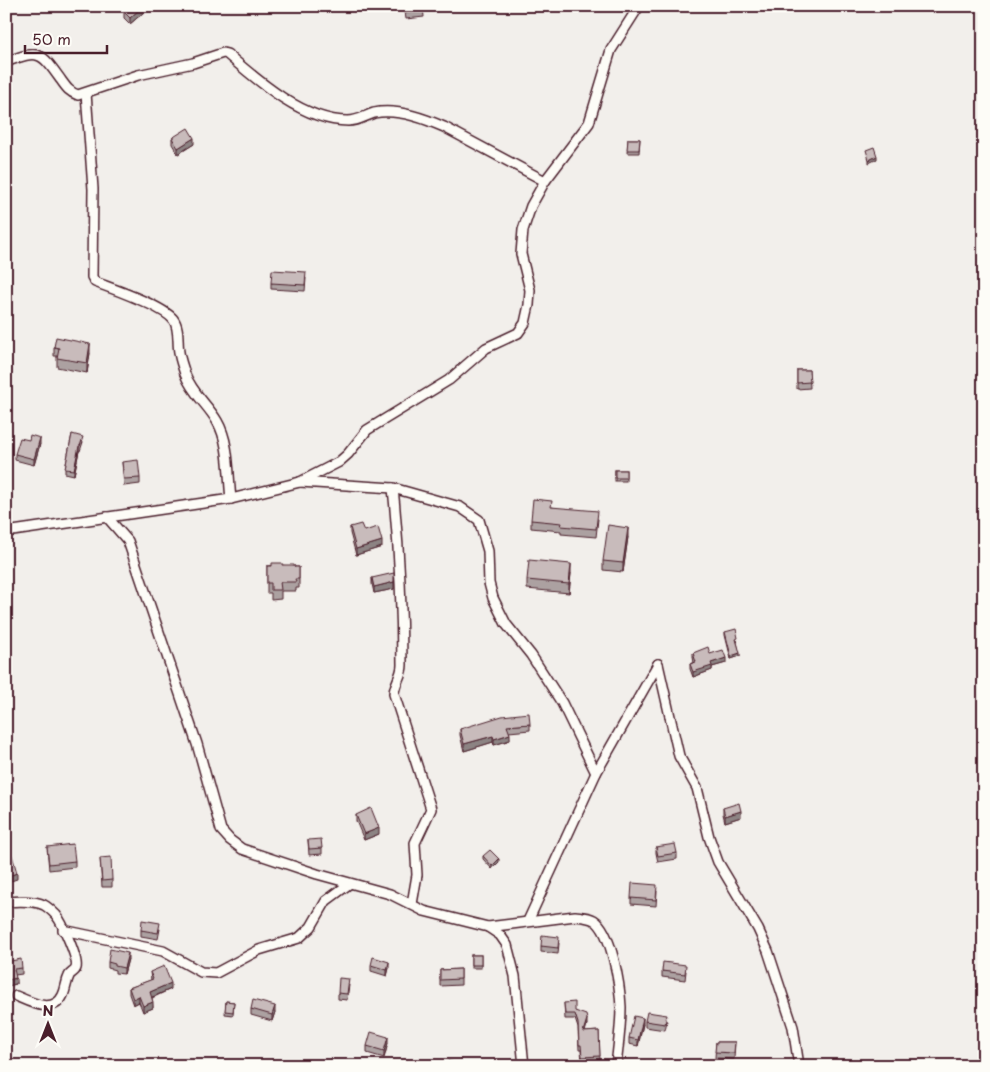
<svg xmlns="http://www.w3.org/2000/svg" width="990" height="1072" font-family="'Playpen Sans',sans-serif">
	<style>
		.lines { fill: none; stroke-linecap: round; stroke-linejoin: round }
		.minor-casing { stroke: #4a1f2b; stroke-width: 12 }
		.minor { stroke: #fdfcf7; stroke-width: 9 }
		.wall { fill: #aca1a1; stroke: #4a1f2b }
		.shaded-wall { fill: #8c8383; stroke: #4a1f2b }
		.building { fill: #c8bbbb; stroke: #4a1f2b }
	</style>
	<rect width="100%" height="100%" fill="#f2efeb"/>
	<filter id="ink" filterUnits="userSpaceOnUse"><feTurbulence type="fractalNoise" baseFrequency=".02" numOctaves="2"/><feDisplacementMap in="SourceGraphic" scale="10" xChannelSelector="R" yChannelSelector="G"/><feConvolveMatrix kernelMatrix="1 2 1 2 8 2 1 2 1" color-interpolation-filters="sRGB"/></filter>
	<g filter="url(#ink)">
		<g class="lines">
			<defs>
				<g id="minor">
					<path d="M6 62C40 49 41 52 61 80 66 87 69 92 78 95L138 75 193 63 223 53 227 54C259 82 304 121 348 121 358 121 365 116 374 113 396 108 424 118 444 127L545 181"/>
					<path d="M86 93 93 189 92 277 95 282C113 289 161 305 173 319 180 328 177 342 179 352 180 360 183 367 185 374 192 393 208 405 217 421 230 443 228 474 231 499"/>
					<path d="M300 482 393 488 460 507 479 520 488 551 489 583 493 598 506 624 531 655 562 703 596 773"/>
					<path d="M393 488C399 547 402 606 402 665 402 676 394 684 394 694L431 809 415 843 417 875 412 904"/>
					<path d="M107 517 128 541 197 744 221 830 230 840 242 849 317 874 390 894 424 911 488 927 500 935 507 945 515 976 524 1066"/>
					<path d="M6 532 231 499 300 482 339 462 348 454 367 430 449 380 486 348 518 333 525 323 529 305 530 290 521 254 523 230 531 206 545 181 589 123 611 50 639 6"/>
					<path d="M658 664 679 756 697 788 709 837 718 862 758 929 768 951 793 1027 799 1066"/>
					<path d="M6 902C18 901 33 900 44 905 48 907 53 912 56 915 62 922 79 960 76 968 75 972 70 973 69 976 66 982 66 989 63 995 54 1015 30 1002 16 996"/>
					<path d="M528 921 596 773 658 664"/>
					<path d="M488 927 575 916C582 917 588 917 594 920 612 931 620 987 621 1007 621 1027 618 1047 616 1066"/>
					<path d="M63 930 163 951 201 972 216 973 259 950 299 938 311 927 326 901 349 884"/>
				</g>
			</defs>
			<use href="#minor" class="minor-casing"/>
			<use href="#minor" class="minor"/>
		</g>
		<g class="wall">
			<path d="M144 6V12L130 24 124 18V12Z"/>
			<path d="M404 6H423L424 17 406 19Z"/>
			<path d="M172 138 194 144 178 154 172 144Z"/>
			<path d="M628 139H640L639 153H627Z"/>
			<path d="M306 278 305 291 271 289V283Z"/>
			<path d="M54 347 90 353 87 373 57 367V356H54Z"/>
			<path d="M797 370H809L810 388 797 389Z"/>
			<path d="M72 434 83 442 80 451H79L74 475 65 473V469Z"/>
			<path d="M29 440 40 444 34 465 15 460V454Z"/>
			<path d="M122 462 140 478V484L124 486Z"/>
			<rect x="615" y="470" width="11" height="11"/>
			<path d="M552 507 598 519 596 537 561 534V531L531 528V520Z"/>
			<path d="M350 527 364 531 382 547 356 555 350 533Z"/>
			<path d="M628 537 623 572 603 570V561Z"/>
			<path d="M282 565 295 567H299V588H296V591H281V599L271 600V593H267V566Z"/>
			<path d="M571 573 569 593 527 589V580Z"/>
			<path d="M372 578 394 589 374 593 372 584Z"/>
			<path d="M725 632 738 641 737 642 740 656 731 659 725 635Z"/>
			<path d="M693 653 710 654 726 663 712 667V670L693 677 690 669V664L694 663 693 657Z"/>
			<path d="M530 724V730L509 732 510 740 494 745 493 742 464 751 460 735V729Z"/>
			<path d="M723 808 741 817 725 822 723 814Z"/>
			<path d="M356 815 379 834 364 840 356 821Z"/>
			<path d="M308 840 322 848V854L309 855Z"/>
			<path d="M47 847 75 861V867L49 870Z"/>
			<path d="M656 847 677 853V859L658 862 656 853Z"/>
			<path d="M483 856 499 862 492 869 483 859Z"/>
			<path d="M100 858 112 880V887H102Z"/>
			<path d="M657 891 656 906 631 904V898Z"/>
			<path d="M160 929 158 939 141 936V930Z"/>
			<path d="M559 943 558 954 541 952V946Z"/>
			<rect x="471" y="955" width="10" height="13"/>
			<path d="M128 959 124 974 115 973V970L108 968V962Z"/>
			<path d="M6 962 22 968V974L15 975 16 984 8 986 6 979Z"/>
			<path d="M371 965 389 968 387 976 371 971Z"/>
			<path d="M461 969V985L440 986V970Z"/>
			<path d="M662 971H686L685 980 662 977Z"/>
			<path d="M150 972 171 989 152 998 153 1008 143 1012 139 1002 133 1005 129 994V988L151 980Z"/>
			<path d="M349 985 347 1000 338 999V993Z"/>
			<path d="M226 1001 234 1002 233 1015 225 1014Z"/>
			<path d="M564 1003 575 1011 587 1024 585 1032 599 1031 600 1061 582 1062 581 1050H579L578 1028 575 1019H565Z"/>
			<path d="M251 1009 275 1012 272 1021 251 1015Z"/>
			<path d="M645 1021H667L665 1030 645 1027Z"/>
			<path d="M643 1024 638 1046 629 1044V1038Z"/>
			<path d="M716 1042H735L734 1059 715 1058Z"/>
			<path d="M388 1043 384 1058 367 1053V1046Z"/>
		</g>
		<g class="shaded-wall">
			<path d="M143 6H144V12L130 24V18Z"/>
			<path d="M194 138V144L178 154V148Z"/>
			<path d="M877 156V159L869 163V160Z"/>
			<path d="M90 344V353L87 373V363Z"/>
			<path d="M40 438V444L34 465V459Z"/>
			<path d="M79 446V451L74 475V470Z"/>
			<path d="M628 528V537L623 572V563Z"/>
			<path d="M382 541V547L356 555V549Z"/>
			<path d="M571 564V573L569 593V584Z"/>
			<path d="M394 582V589L374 593V587Z"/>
			<path d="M740 653V656L731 659V656Z"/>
			<path d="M726 658V663L712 667V670L693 677V672L711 663Z"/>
			<path d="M510 734V740L494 745V739Z"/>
			<path d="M493 736V742L464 751V744Z"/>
			<path d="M741 811V817L725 822V816Z"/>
			<path d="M379 828V834L364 840V834Z"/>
			<path d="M499 859V862L492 869V866Z"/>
			<path d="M17 873V879L8 882V876Z"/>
			<path d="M128 953V959L124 974V968Z"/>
			<path d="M389 962V968L387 976V970Z"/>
			<path d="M16 978V984L8 986V980Z"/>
			<path d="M171 983V989L150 998V992Z"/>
			<path d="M139 996V1002L133 1005V999Z"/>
			<path d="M153 1002V1008L143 1012V1006Z"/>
			<path d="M275 1006V1012L272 1021V1015Z"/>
			<path d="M643 1018V1024L638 1046V1040Z"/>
			<path d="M587 1019V1024L583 1037V1032Z"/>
			<path d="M388 1037V1043L384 1058V1051Z"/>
		</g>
		<g class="building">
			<path d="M130 6H143L130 18 124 12Z"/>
			<path d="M405 6H423L424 11 406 13Z"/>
			<path d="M188 128 194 138 178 148 172 138Z"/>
			<path d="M628 139H640L639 150H627Z"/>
			<path d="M874 147 877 156 869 160 866 150Z"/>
			<path d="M272 270 306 272 305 285 271 283Z"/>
			<path d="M56 337 90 344 87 363 57 358 59 348 54 347Z"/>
			<path d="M797 370H809L810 382 797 383Z"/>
			<path d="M72 434 83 437 80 446H79L74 470 65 469Z"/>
			<path d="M30 435 40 438 34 459 15 454 20 438 29 440Z"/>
			<path d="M138 460 140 478 124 479 122 462Z"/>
			<rect x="615" y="470" width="11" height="8"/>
			<path d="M533 499 552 501 551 507 598 511 596 529 561 526 562 523 531 520Z"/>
			<path d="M361 524 364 531 378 527 382 541 356 549 350 527Z"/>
			<path d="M608 525 628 528 623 563 603 561Z"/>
			<path d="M529 560 571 564 569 584 527 580Z"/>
			<path d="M272 563H282V565H294L295 567H299V579H295L296 582H280L281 590H271V583H267V566H272Z"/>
			<path d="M394 573V582L374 587 372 578Z"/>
			<path d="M736 629 738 638 736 639 740 653 731 656 725 632Z"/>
			<path d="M708 647 710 654 723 650 726 658 711 663 712 666 693 672 690 664 696 662 693 653Z"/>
			<path d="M529 713 530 724 507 726 510 734 494 739 493 736 464 744 460 729 502 716Z"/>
			<path d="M739 803 741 811 725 816 723 808Z"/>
			<path d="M371 808 379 828 364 834 356 815Z"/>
			<path d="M321 839 322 848 309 849 308 840Z"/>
			<path d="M73 844 75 861 49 864 47 847Z"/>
			<path d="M675 844 677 853 658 856 656 847Z"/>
			<path d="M490 850 499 859 492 866 483 856Z"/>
			<path d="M12 855 17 873 8 876 6 870V856Z"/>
			<path d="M111 857 112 880 102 881 100 858Z"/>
			<path d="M632 883 657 885 656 900 631 898Z"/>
			<path d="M142 920 160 923 158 933 141 930Z"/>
			<path d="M542 935 559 937 558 948 541 946Z"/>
			<path d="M110 949 128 953 124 968 115 966V964L108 962Z"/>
			<rect x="471" y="955" width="10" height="10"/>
			<path d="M373 957 389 962 387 970 371 965Z"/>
			<path d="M21 959 22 968 14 969 16 978 8 980 6 973V962Z"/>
			<path d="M663 962 686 965 685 974 662 971Z"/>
			<path d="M164 966 171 983 150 992 153 1002 143 1006 139 996 133 999 129 988 153 979 150 972Z"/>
			<path d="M461 969V979L440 980V970Z"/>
			<path d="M339 978 349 979 347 994 338 993Z"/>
			<path d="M253 1000 275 1006 272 1015 251 1009Z"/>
			<path d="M226 1001 234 1002 233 1012 225 1011Z"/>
			<path d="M575 1002V1011L586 1015 587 1019 583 1032 599 1031 600 1056 582 1057 581 1045H579L578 1023 575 1014H565L564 1003Z"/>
			<path d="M647 1012 667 1015 665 1024 645 1021Z"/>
			<path d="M634 1016 643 1018 638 1040 629 1038Z"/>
			<path d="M371 1032 388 1037 384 1051 367 1046Z"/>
			<path d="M716 1042H735L734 1053 715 1052Z"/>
			<path d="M448 1061 458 1064 457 1066H446Z"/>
		</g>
	</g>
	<rect width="990" height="1072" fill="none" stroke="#fdfcf7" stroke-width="25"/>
	<rect x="12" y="12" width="965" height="1047" fill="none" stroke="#4a1f2b" stroke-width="2" filter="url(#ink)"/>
	<g transform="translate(48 1024)" stroke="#fdfcf7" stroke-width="4" paint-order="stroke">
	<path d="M0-4L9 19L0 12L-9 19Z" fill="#4a1f2b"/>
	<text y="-8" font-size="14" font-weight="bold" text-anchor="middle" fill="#4a1f2b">N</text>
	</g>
	<path d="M25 45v8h82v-8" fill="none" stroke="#4a1f2b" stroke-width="2.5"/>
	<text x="32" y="45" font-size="15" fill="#4a1f2b" stroke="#fdfcf7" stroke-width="4" paint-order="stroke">50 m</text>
</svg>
